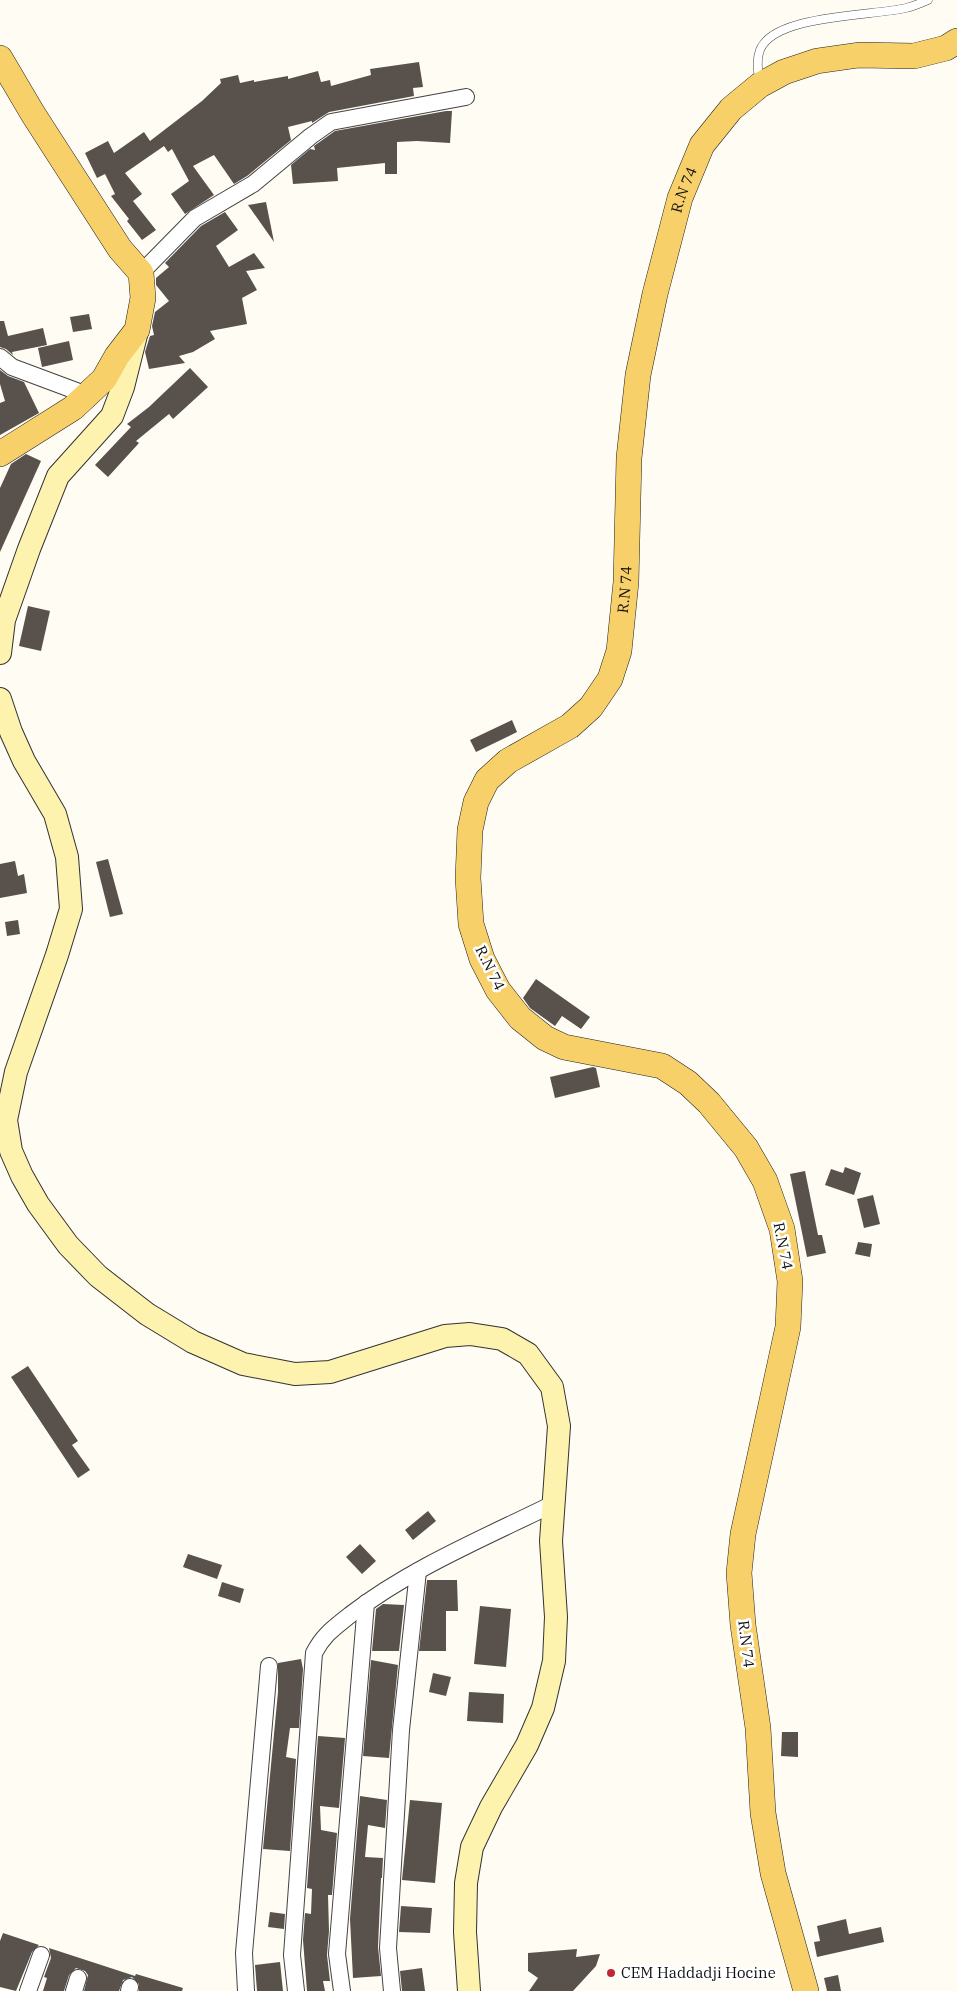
<svg xmlns="http://www.w3.org/2000/svg" width="957" height="1991" font-family="'IBM Plex Serif',serif">
	<style>
		.building { fill: #59514c }
		.lines { fill: none; stroke-linecap: round; stroke-linejoin: round }
		.lane-casing { stroke: #434343; stroke-width: 9 }
		.street-casing { stroke: #434343; stroke-width: 18 }
		.secondary-casing { stroke: #323232; stroke-width: 24 }
		.primary-casing { stroke: #212121; stroke-width: 26 }
		.lane { stroke: #fff; stroke-width: 8 }
		.street { stroke: #fff; stroke-width: 16 }
		.secondary { stroke: #fef3ae; stroke-width: 22 }
		.primary { stroke: #f8d06a; stroke-width: 25 }
		.poi-dot { fill: #c12734; stroke: #fff; stroke-width: 2 }
		.labels { text-anchor: middle; stroke-width: 5; stroke-linejoin: round; paint-order: stroke }
		.street-label { font-size: 15px; fill: #101010; stroke: #fff }
		.poi-label { font-size: 15px; fill: #101010; stroke: #fff; text-anchor: start }
	</style>
	<rect width="100%" height="100%" fill="#fffcf3"/>
	<g class="building">
		<path d="M419 62 423 87 413 88 414 96 329 112 312 123V121L288 127 291 140 247 176 234 184 214 155 193 166 214 195 185 214 171 194 189 181 172 149 168 152 164 146 125 173 142 194 133 201 156 230 142 240 127 221 129 219 111 196 115 194 105 174 97 178 85 153 108 141 114 153 144 132 150 141 202 101 221 83 220 79 238 75 240 83 254 80V82L288 76V79L318 71 321 82 330 80 331 86 371 75 370 69Z"/>
		<path d="M446 111H452L450 143 417 141 397 142V174H385V163L337 168 338 181 293 184 291 165 310 149 315 150 314 146 335 131Z"/>
		<path d="M266 202 274 242 248 205Z"/>
		<path d="M225 212 238 230 216 246 229 267 254 253 265 268 246 271 257 290 242 298 247 324 210 331 215 339 193 352 179 356 185 363 149 369 145 352 150 336 154 335 152 326 155 312 169 301 156 285V278L169 267 165 263 201 226Z"/>
		<path d="M89 314 92 329 73 332 70 317Z"/>
		<path d="M0 321H4L8 336 43 328 47 345 12 352 13 355 6 349 0 347Z"/>
		<path d="M69 341 73 360 42 367 38 348Z"/>
		<path d="M190 368 208 387 173 419 169 414 136 441 139 443 108 477 95 465 131 427 127 424 149 407Z"/>
		<path d="M0 370 8 376 24 382 39 413 0 435V403L5 401 0 384Z"/>
		<path d="M26 454 41 461 0 552V488L11 464Z"/>
		<path d="M28 606 50 611 41 651 19 646Z"/>
		<path d="M512 720 517 732 476 752 470 740Z"/>
		<path d="M108 859 123 914 110 917 96 862Z"/>
		<path d="M15 861 18 876 24 874 27 893 0 898V864Z"/>
		<path d="M18 920 20 934 7 936 5 922Z"/>
		<path d="M536 979 590 1017 581 1029 562 1016 555 1026 530 1008 523 998Z"/>
		<path d="M593 1067 596 1068 600 1087 555 1098 550 1077Z"/>
		<path d="M845 1167 861 1173 854 1195 825 1185 831 1169 843 1173Z"/>
		<path d="M805 1171 818 1235H822L826 1253 807 1257 790 1174Z"/>
		<path d="M873 1195 880 1224 864 1228 857 1199Z"/>
		<path d="M858 1242 872 1244 870 1257 855 1254Z"/>
		<path d="M28 1366 78 1441 72 1445 90 1470 78 1478 11 1377Z"/>
		<path d="M428 1511 436 1521 413 1540 405 1530Z"/>
		<path d="M360 1544 376 1561 362 1574 346 1557Z"/>
		<path d="M188 1554 222 1565 217 1579 183 1567Z"/>
		<path d="M427 1580H457L458 1611H446V1651H419Z"/>
		<path d="M222 1582 244 1589 240 1603 218 1596Z"/>
		<path d="M383 1604 404 1605 399 1651H372L376 1609Z"/>
		<path d="M480 1606 511 1609 506 1667 474 1664Z"/>
		<path d="M301 1659 303 1669 299 1728H290L286 1757 296 1759 290 1851 263 1849 278 1692V1663Z"/>
		<path d="M371 1660 398 1665 389 1758 363 1756Z"/>
		<path d="M433 1673 451 1677 446 1696 429 1692Z"/>
		<path d="M469 1692 504 1694 503 1723 467 1721Z"/>
		<path d="M782 1732H798V1757L781 1756Z"/>
		<path d="M318 1736 345 1738 339 1808 320 1806 321 1830 337 1833 332 1895H328L329 1931 327 1955 330 1981H323L325 1991H307L303 1940 305 1913 311 1914 312 1889 307 1888Z"/>
		<path d="M360 1796 387 1800 385 1828 368 1825 365 1857 383 1858 382 1878H381L378 1947 381 1976 353 1978 350 1919Z"/>
		<path d="M410 1800 442 1803 435 1883 402 1880Z"/>
		<path d="M401 1906 432 1908 430 1933 399 1932Z"/>
		<path d="M270 1912 285 1914 284 1929 268 1927Z"/>
		<path d="M846 1919 849 1934 881 1927 884 1942 817 1957 814 1942 820 1941 817 1926Z"/>
		<path d="M3 1933 39 1945 32 1952 16 1991 0 1987V1941Z"/>
		<path d="M49 1948 135 1976 136 1974 183 1988 182 1991H139V1984L132 1977 123 1980 119 1991H84L88 1975 85 1971 76 1968 69 1975 64 1991H43L47 1978 44 1977 51 1958Z"/>
		<path d="M577 1949 576 1957 600 1954 596 1966 573 1991H529L538 1978 528 1971V1953Z"/>
		<path d="M280 1962 283 1991H257L255 1965Z"/>
		<path d="M422 1968 425 1991H402L400 1971Z"/>
		<path d="M838 1975 841 1991H827L824 1978Z"/>
	</g>
	<g class="lines">
		<defs>
			<path id="lane" d="M759 80C758 70 756 60 760 50 774 14 874 16 906 8 914 6 921 3 928 0"/>
			<g id="street">
				<path d="M141 273 195 218 253 184 311 136 331 122 466 97"/>
				<path d="M0 357 12 367 87 395"/>
				<path d="M28 1991 41 1955"/>
				<path d="M74 1991 78 1978"/>
				<path d="M129 1991 130 1987"/>
				<path d="M246 1991 244 1953 269 1666"/>
				<path d="M296 1991 292 1955 314 1653C324 1634 334 1628 350 1615 411 1568 484 1538 553 1504"/>
				<path d="M342 1991 337 1954 366 1603"/>
				<path d="M392 1991 388 1948 401 1730 418 1571"/>
			</g>
			<g id="secondary">
				<path d="M0 653 4 620 29 549 58 476 112 416 123 387 137 331"/>
				<path d="M0 699 11 732 24 761 55 814 67 857 71 909 57 955 16 1072 6 1120 11 1151 22 1176 38 1204 68 1245 98 1276 147 1314 193 1342 243 1364 295 1374 330 1372 445 1336 470 1334 502 1339 528 1354 552 1387 559 1426 551 1541 556 1617 554 1661 543 1708 527 1745 491 1807 472 1847 466 1883 465 1932 469 1991"/>
			</g>
			<g id="primary">
				<path d="M0 58 33 114 120 249 141 273 143 298 137 330 117 356 104 379 73 408 0 454"/>
				<path id="s1" d="M806 1991 773 1873 763 1813 758 1728 743 1625 739 1573 743 1534 788 1327 790 1281 782 1229 765 1181 746 1148 709 1103 688 1083 662 1066 564 1047 545 1038 520 1018 498 990 482 959 471 924 468 878 470 830 476 802 487 780 508 761 570 726 591 707 610 679 619 651 626 582 629 458 638 375 655 294 680 198 702 145 731 109 760 85 784 72 817 61 859 55 914 56 946 48 957 41"/>
			</g>
		</defs>
		<use href="#lane" class="lane-casing"/>
		<use href="#street" class="street-casing"/>
		<use href="#secondary" class="secondary-casing"/>
		<use href="#primary" class="primary-casing"/>
		<use href="#lane" class="lane"/>
		<use href="#street" class="street"/>
		<use href="#secondary" class="secondary"/>
		<use href="#primary" class="primary"/>
	</g>
	<circle class="poi-dot" cx="611" cy="1973" r="5"/>
	<g class="labels">
		<g class="street-label">
			<text dy="5" stroke="none"><textPath href="#s1" startOffset="2048">R.N 74</textPath></text>
			<text dy="5" stroke="none"><textPath href="#s1" startOffset="1642">R.N 74</textPath></text>
			<text transform="translate(490 968) rotate(64)" y="5">R.N 74</text>
			<text transform="translate(783 1246) rotate(79)" y="5">R.N 74</text>
			<text transform="translate(746 1644) rotate(83)" y="5">R.N 74</text>
		</g>
		<g class="poi-label">
			<text x="621" y="1978">CEM Haddadji Hocine</text>
		</g>
	</g>
</svg>
